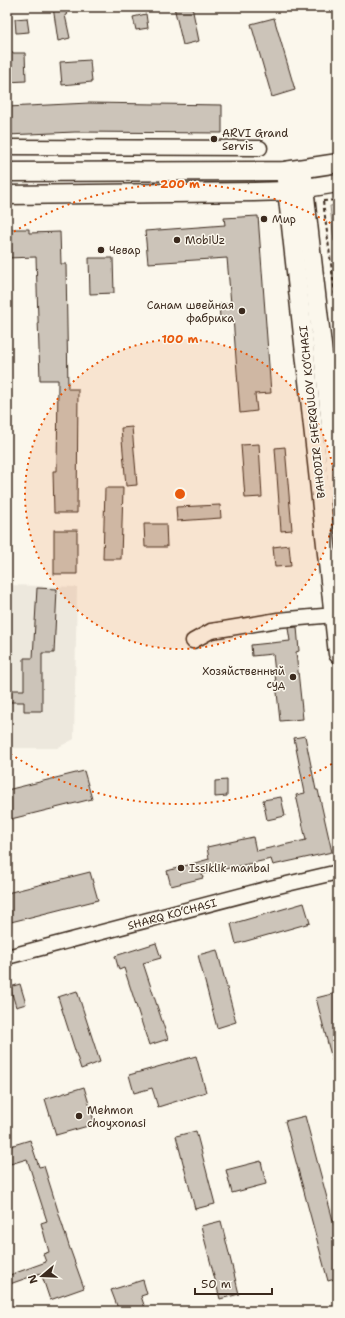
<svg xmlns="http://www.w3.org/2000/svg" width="345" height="1318" font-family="'Shantell Sans',sans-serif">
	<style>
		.built { fill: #ede8dd }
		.green { fill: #dfd9ce; stroke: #8d8276 }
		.building { fill: #ccc4b9; stroke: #3b2a1e }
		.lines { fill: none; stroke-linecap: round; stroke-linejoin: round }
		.minor-casing { stroke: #3b2a1e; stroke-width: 17 }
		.major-casing { stroke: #3b2a1e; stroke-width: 21 }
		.path { stroke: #3b2a1e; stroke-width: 2; stroke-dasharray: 4 3; stroke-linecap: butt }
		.minor { stroke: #fbf7ec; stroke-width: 14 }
		.major { stroke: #fbf7ec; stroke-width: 18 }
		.ring { fill: none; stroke: #e8590c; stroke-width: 2; stroke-dasharray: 2 4 }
		.poi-dot { fill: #3b2a1e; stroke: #fbf7ec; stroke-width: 1.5 }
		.labels { text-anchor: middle; stroke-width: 3; stroke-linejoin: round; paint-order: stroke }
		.poi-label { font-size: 11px; fill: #3b2a1e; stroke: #fbf7ec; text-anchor: start }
		.street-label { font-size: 11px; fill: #3b2a1e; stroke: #fbf7ec }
		.centre { fill: #e8590c; stroke: #fbf7ec; stroke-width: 2 }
		.ring-label { font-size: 12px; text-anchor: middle; font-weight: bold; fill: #e8590c; stroke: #fbf7ec; stroke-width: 3; stroke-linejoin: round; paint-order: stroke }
	</style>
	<rect width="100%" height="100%" fill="#fbf7ec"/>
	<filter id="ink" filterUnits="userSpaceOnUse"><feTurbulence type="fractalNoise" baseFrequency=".025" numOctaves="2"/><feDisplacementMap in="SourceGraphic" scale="8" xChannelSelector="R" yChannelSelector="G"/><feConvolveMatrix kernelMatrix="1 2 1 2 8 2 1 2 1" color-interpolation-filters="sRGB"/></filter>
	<g filter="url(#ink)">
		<path class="built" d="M7 585 77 587 74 739 57 748H7Z"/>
		<path class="green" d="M338 205V240L334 241 330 206Z"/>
		<g class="building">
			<path d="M53 7H65L67 15H65L70 38 58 41Z"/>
			<path d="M174 7H192L199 41 183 45Z"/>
			<path d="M146 14 148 28 136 30 133 17Z"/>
			<path d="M27 18 29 32 16 33 15 19Z"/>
			<path d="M274 18 295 90 272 97 251 24Z"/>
			<path d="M7 53H25L26 81 7 82Z"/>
			<path d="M90 60 92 82 62 85 60 62Z"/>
			<path d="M89 103 222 105V133L75 132 7 135V107Z"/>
			<path d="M258 216 271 393 255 394 257 411 240 413 233 317 220 318 219 304H231L227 258 148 263 145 231 225 225 224 218Z"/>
			<path d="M7 229H29V233L60 232 61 264H66L68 389H78L77 513H54L53 471H57L58 380H40L36 257 7 258Z"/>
			<path d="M89 258H113L114 293 90 294Z"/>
			<path d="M132 427 137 485 126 486 121 428Z"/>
			<path d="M259 444 262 497 245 498 241 445Z"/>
			<path d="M285 447 292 530 281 531 275 448Z"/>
			<path d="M105 488H123L121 559H103Z"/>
			<path d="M220 505 221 518 177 521 176 507Z"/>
			<path d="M144 524H166L167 547H145Z"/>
			<rect x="54" y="530" width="23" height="44"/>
			<path d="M289 545 291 566 275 567 273 547Z"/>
			<path d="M37 588 57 589 54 653H42V711H24V702H7V690H24V658H33Z"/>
			<path d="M297 627 299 651 296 652 303 719 280 721 273 654 252 656 251 645 290 641 288 628Z"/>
			<path d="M305 736 316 790H318L332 852 273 865 271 859 202 874 203 878 171 886 167 871 209 859 207 847 253 837 256 851 306 840 296 795 305 793 294 738Z"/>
			<path d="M84 771 92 799 7 820V790Z"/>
			<path d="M227 780V796L215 797V781Z"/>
			<path d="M281 797 285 816 267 820 263 800Z"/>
			<path d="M90 872 98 900 7 923V893Z"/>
			<path d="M304 903 310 923 236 944 231 924Z"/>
			<path d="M156 943 161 958 143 963 168 1039 149 1045 124 968 119 970 115 956Z"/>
			<path d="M217 950 236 1022 217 1028 198 955Z"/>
			<path d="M20 984 26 1004 16 1007 10 987Z"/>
			<path d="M77 991 100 1062 81 1069 58 997Z"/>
			<path d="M336 993 338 1001V1071H335L316 998Z"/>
			<path d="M196 1056 206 1092 158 1107 152 1088 134 1093 129 1075Z"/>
			<path d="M84 1087 95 1124 56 1135 45 1099Z"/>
			<path d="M305 1116 338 1239V1278L328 1281 285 1121Z"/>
			<path d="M196 1131 215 1204 195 1209 176 1136Z"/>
			<path d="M30 1140 39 1167 44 1166 69 1246 84 1288 50 1300 41 1273 7 1285V1276L46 1262 43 1254 49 1252 41 1223 47 1221 27 1159 7 1165V1147Z"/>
			<path d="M261 1161 266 1184 232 1193 226 1170Z"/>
			<path d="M221 1221 239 1294 220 1299 201 1226Z"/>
			<path d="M143 1280 147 1294 141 1296 146 1311H119L111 1290Z"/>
		</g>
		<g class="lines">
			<defs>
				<g id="minor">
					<path d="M7 147 260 148"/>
					<path d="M193 641 211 631 224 629 278 620 334 615"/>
					<path d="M7 957 270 888 338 872"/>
				</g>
				<g id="major">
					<path d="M285 171 338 654"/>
					<path d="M7 172 285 171 338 163"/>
					<path d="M303 177C314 283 328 388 338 494"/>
					<path d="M7 195 254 192 287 191 338 183"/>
				</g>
			</defs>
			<use href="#minor" class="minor-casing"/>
			<use href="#major" class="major-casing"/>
			<g class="path">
				<path d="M323 201 338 318"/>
				<path d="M323 201 338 200"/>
			</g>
			<use href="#minor" class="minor"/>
			<use href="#major" class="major"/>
		</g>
	</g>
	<circle cx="180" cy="494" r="155" fill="#e8590c" fill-opacity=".12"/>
	<g class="ring">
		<circle cx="180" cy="494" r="155"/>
		<path d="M337 761A310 310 0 0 1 9 753M9 235A310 310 0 0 1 337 227"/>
	</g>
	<g class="poi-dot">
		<circle cx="214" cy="139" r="4"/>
		<circle cx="264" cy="219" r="4"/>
		<circle cx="177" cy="240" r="4"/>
		<circle cx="101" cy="250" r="4"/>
		<circle cx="242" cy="311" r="4"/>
		<circle cx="293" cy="677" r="4"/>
		<circle cx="181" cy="868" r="4"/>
		<circle cx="79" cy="1116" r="4"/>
	</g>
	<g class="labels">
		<g class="poi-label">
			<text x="222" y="137">ARVI Grand<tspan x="222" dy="13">Servis</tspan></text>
			<text x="272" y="223">Мир</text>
			<text x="185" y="244">MobiUz</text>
			<text x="109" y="254">Чевар</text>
			<text x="234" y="309" text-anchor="end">Санам швейная<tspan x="234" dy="13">фабрика</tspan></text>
			<text x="285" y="675" text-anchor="end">Хозяйственный<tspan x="285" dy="13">суд</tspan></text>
			<text x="189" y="872">Issiklik manbai</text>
			<text x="87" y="1114">Mehmon<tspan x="87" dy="13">choyxonasi</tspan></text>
		</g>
		<g class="street-label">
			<text transform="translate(312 412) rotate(-96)" y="4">BAHODIR SHERQULOV KO‘CHASI</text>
			<text transform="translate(172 914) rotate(-15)" y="4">SHARQ KO‘CHASI</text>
		</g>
	</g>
	<circle cx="180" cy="494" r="6" class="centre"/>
	<g class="ring-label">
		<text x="180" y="188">200 m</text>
		<text x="180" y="343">100 m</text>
	</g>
	<rect width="345" height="1318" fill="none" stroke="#fbf7ec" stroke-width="24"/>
	<rect x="12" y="12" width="321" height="1294" fill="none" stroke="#3b2a1e" stroke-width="1.5" filter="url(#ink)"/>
	<g transform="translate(42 1276) rotate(251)" stroke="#fbf7ec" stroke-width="3" paint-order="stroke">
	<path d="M0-3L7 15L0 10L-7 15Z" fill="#3b2a1e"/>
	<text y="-6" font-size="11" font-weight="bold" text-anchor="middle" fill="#3b2a1e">N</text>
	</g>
	<path d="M195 1288v6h77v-6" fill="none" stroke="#3b2a1e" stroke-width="2"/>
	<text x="201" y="1288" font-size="12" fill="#3b2a1e" stroke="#fbf7ec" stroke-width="3" paint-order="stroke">50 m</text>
</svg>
